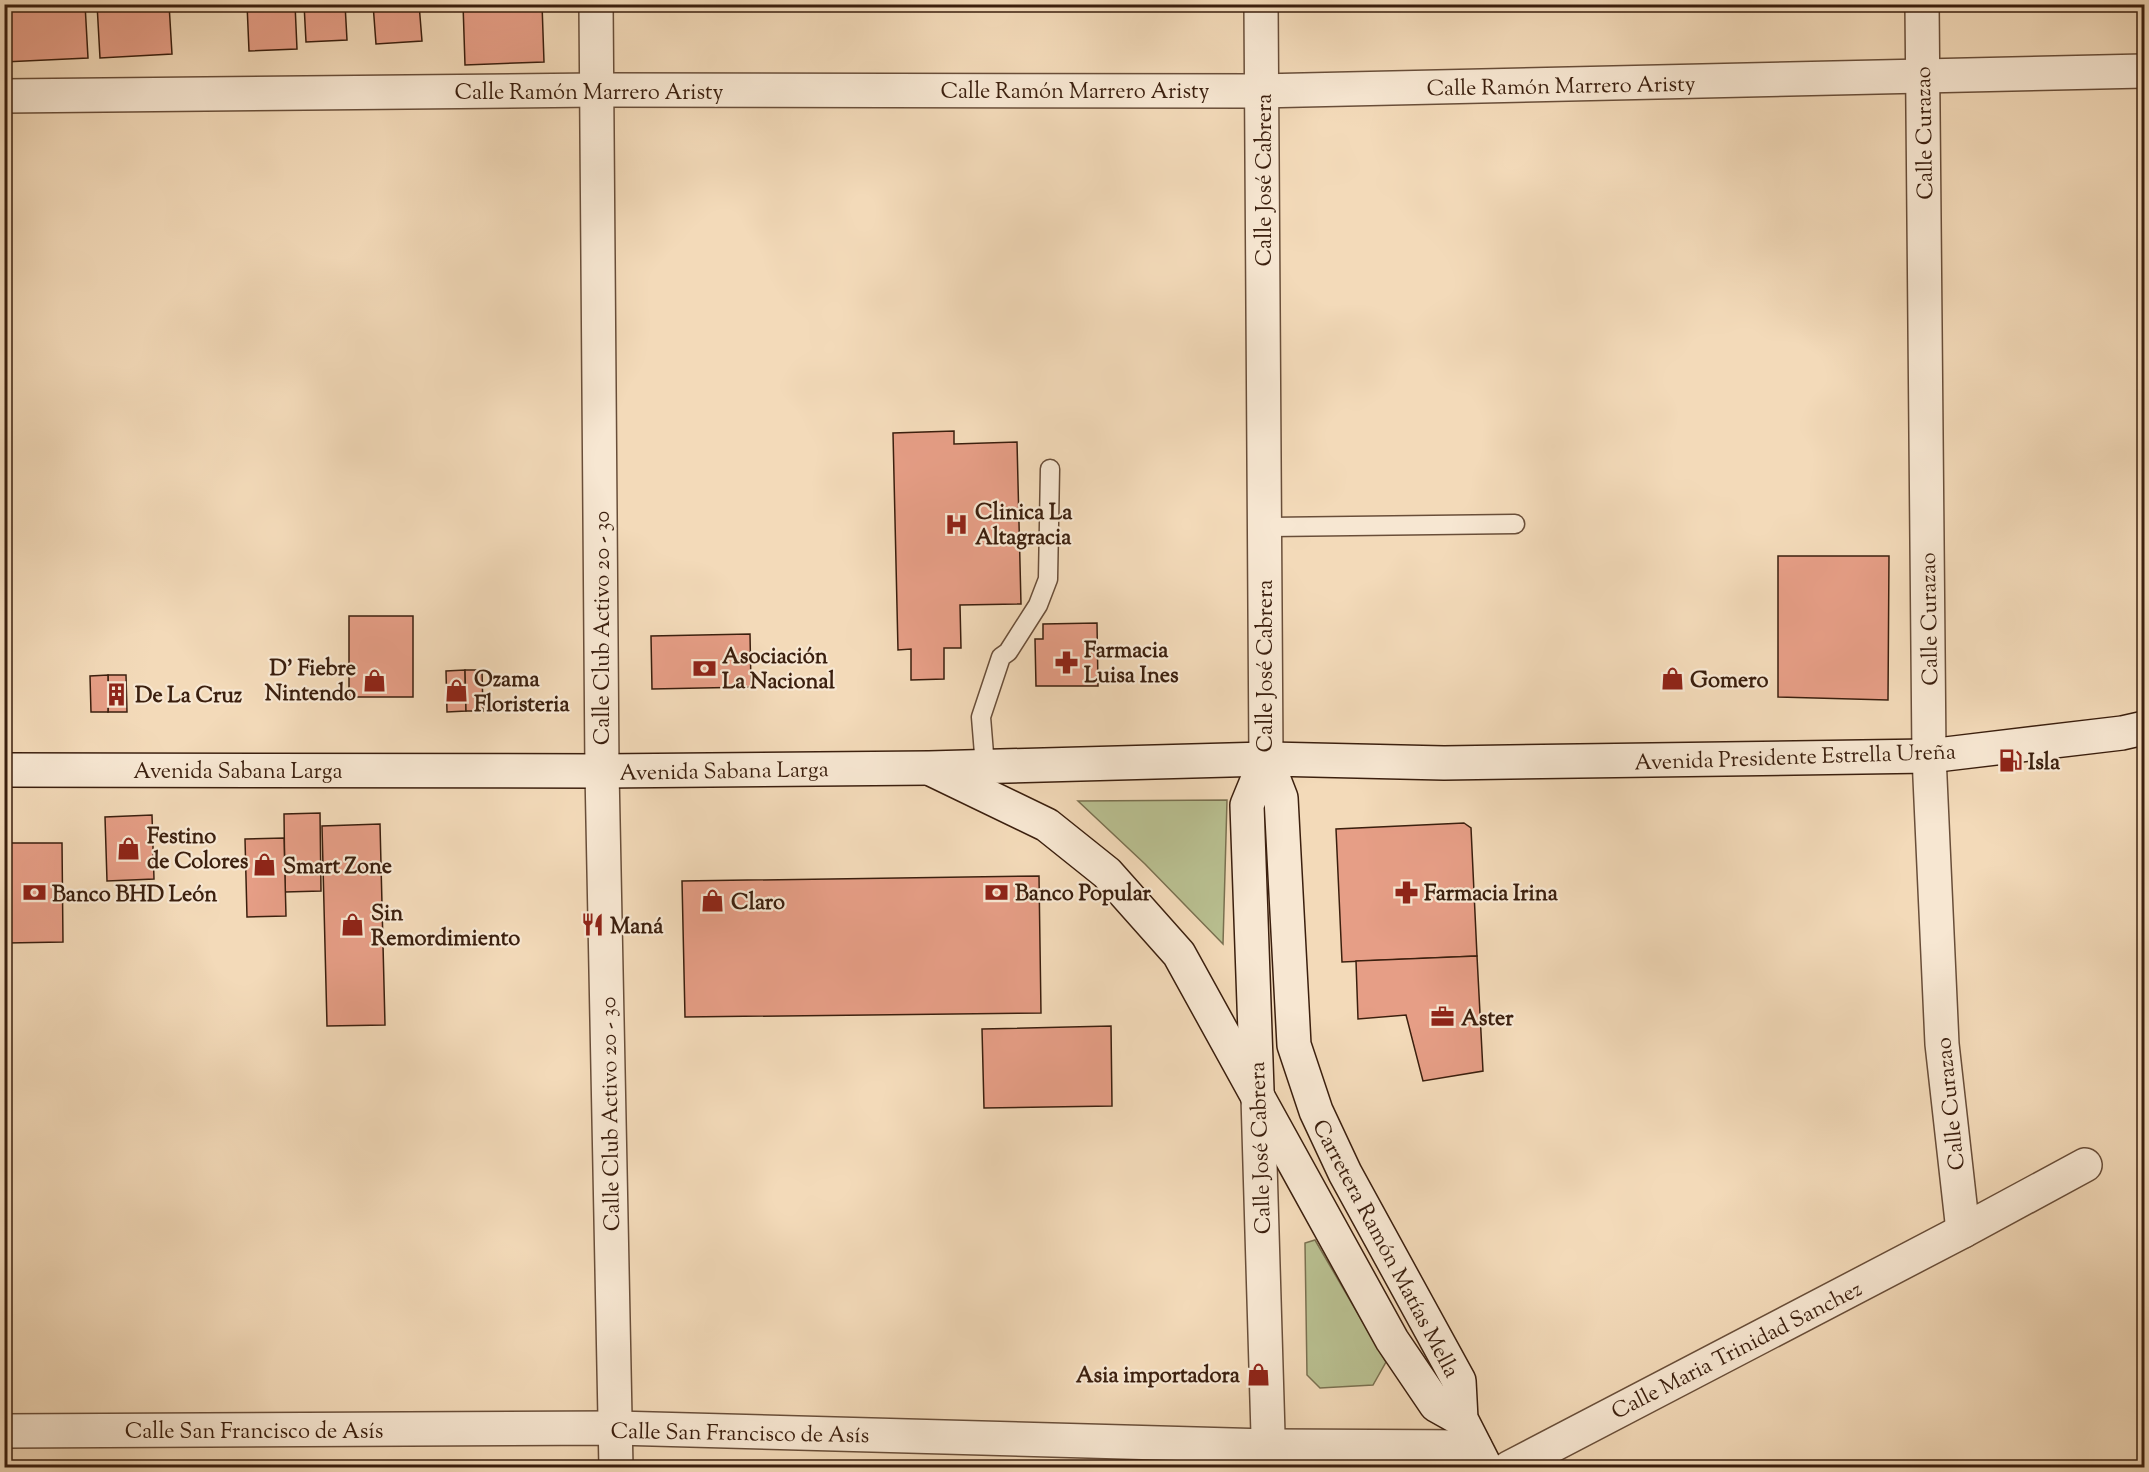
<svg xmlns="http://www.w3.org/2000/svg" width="2149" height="1472" font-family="'Sorts Mill Goudy',serif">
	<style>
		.green { fill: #b9c091; stroke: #7a7050; stroke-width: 1.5 }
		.building { fill: #e69e86; stroke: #3b1f0e; stroke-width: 1.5 }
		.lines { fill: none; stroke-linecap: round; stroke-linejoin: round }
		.service-casing { stroke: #694e39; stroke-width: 21 }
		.minor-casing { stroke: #694e39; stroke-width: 36 }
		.secondary-casing { stroke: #3b1f0e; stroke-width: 36 }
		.service { stroke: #f7e7d2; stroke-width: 18 }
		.minor { stroke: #f7e7d2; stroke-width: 33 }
		.secondary { stroke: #f7e7d2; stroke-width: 33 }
		.labels { text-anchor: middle; stroke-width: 4.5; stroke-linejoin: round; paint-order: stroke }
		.street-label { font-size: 22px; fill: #3b1f0e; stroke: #f7e7d2 }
		.poi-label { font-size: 22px; font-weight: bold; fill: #3b1f0e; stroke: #f7e7d2; text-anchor: start }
	</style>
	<rect width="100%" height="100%" fill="#f3dab9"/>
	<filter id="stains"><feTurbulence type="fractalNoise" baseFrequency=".00333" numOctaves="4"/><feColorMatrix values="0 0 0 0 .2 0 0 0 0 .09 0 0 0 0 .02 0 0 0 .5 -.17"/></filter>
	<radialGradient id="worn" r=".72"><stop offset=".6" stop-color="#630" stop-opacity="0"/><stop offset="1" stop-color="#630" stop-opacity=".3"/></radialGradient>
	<g class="green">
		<path d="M1227 800 1223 944 1145 864 1078 801Z"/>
		<path d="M1315 1240 1386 1362 1373 1385 1320 1388 1307 1375 1305 1243Z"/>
	</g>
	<g class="building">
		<path d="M4 4H85L88 58 4 62Z"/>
		<path d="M97 4H169L172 54 100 58Z"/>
		<path d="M247 4H295L297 49 249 51Z"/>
		<path d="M304 4H345L347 40 306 42Z"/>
		<path d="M373 4H419L422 41 376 44Z"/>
		<path d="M463 4H542L544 62 465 65Z"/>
		<path d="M954 431V444L1017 442 1021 604 960 605 961 648H944V679L911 680V649L898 650 893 433Z"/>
		<path d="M1778 556H1889L1888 700 1778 697Z"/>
		<rect x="349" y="616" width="64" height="81"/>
		<path d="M1097 623 1098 686H1036L1035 639H1043V624Z"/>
		<path d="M750 634 751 687 652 689 651 636Z"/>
		<path d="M465 670 466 711 447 712 446 671Z"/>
		<path d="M465 670H482L483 711H466Z"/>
		<path d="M108 675H126L127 712H108Z"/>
		<path d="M108 675V712H91L90 676Z"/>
		<path d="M320 813 321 891 285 892 284 814Z"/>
		<path d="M152 815 154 879 107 881 105 817Z"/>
		<path d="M1464 823 1471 828 1477 956 1342 962 1336 829Z"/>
		<path d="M380 824 385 1025 327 1026 322 826Z"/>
		<path d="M284 838 286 916 247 917 245 839Z"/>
		<path d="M6 843H62L63 942 7 943Z"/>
		<path d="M1039 876 1041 1013 685 1017 682 881Z"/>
		<path d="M1477 956 1483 1071 1423 1081 1406 1015 1358 1019 1356 961Z"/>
		<path d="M1111 1026 1112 1106 984 1108 982 1029Z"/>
	</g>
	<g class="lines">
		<defs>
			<g id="service">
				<path d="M1265 527 1515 524"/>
				<path d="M985 766 981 717 1001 657 1008 652 1038 605 1048 579 1050 469"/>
			</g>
			<g id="minor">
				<path d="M596 4 602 771 616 1468"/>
				<path d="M1261 4 1266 759"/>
				<path d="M1922 4 1929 756 1942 1044 1963 1231"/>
				<path d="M4 96 597 90 1263 91 2144 71"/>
				<path d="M1258 1097 1269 1468"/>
				<path d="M4 1431 616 1428 1268 1446 1475 1447"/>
				<path d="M1509 1468 1963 1231 2085 1165"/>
			</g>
			<g id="secondary">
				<path d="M1266 759 1281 798 1294 1045 1316 1111 1345 1173 1459 1381 1461 1419 1486 1468"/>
				<path d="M4 770 602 771 929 768 1266 759 1444 763 1929 756 2122 733 2144 728"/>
				<path d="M933 770 1047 825 1107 873 1179 954 1392 1340 1436 1405 1461 1419"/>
				<path d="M1257 1090 1247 805 1266 759"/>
			</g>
		</defs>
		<use href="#service" class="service-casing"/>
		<use href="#minor" class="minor-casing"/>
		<use href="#secondary" class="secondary-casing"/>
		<use href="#service" class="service"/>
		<use href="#minor" class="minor"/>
		<use href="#secondary" class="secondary"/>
	</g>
	<defs>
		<symbol id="hospital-bare" viewBox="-9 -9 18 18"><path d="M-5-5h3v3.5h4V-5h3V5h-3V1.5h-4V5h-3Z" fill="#8f2418" stroke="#f7e7d2" stroke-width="2.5" paint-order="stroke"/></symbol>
		<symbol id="pharmacy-bare" viewBox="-9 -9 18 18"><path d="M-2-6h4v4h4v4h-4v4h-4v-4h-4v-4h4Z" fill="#8f2418" stroke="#f7e7d2" stroke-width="2.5" paint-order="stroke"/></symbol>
		<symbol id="bank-bare" viewBox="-9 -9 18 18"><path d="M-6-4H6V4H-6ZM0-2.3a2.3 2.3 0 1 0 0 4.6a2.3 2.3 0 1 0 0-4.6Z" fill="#8f2418" stroke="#f7e7d2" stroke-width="2.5" paint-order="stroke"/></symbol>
		<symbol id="shop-bare" viewBox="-9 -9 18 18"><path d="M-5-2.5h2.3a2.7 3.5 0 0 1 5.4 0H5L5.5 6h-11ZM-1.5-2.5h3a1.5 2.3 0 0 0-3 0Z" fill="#8f2418" stroke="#f7e7d2" stroke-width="2.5" paint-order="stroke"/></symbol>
		<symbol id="building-bare" viewBox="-9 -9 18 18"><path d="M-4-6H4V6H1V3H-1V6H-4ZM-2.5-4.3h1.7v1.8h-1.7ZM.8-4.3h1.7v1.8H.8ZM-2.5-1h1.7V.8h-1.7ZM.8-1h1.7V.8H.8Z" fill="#8f2418" stroke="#f7e7d2" stroke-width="2.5" paint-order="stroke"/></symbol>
		<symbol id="fuel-bare" viewBox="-9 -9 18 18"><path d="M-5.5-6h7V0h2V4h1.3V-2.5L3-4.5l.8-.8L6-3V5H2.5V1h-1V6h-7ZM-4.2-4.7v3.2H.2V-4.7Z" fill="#8f2418" stroke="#f7e7d2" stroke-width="2.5" paint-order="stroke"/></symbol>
		<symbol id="restaurant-bare" viewBox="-9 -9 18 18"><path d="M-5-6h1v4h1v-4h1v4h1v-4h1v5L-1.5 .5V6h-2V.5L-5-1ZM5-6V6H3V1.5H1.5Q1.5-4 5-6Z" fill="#8f2418" stroke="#f7e7d2" stroke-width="2.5" paint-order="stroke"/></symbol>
		<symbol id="office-bare" viewBox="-9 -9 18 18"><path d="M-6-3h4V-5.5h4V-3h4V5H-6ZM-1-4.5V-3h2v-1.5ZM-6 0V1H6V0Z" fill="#8f2418" stroke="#f7e7d2" stroke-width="2.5" paint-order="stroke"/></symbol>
	</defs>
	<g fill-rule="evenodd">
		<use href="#hospital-bare" x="940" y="508" width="33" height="33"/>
		<use href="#pharmacy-bare" x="1050" y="646" width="33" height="33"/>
		<use href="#bank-bare" x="688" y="652" width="33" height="33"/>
		<use href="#shop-bare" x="1656" y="662" width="33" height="33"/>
		<use href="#shop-bare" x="358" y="664" width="33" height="33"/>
		<use href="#shop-bare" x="440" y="674" width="33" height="33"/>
		<use href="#building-bare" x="100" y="678" width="33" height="33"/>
		<use href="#fuel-bare" x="1994" y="744" width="33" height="33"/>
		<use href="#shop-bare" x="112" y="832" width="33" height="33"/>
		<use href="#shop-bare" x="248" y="848" width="33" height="33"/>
		<use href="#bank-bare" x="980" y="876" width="33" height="33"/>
		<use href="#pharmacy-bare" x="1390" y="876" width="33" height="33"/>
		<use href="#bank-bare" x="18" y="876" width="33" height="33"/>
		<use href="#shop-bare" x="696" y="884" width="33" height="33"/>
		<use href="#shop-bare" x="336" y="908" width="33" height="33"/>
		<use href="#restaurant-bare" x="576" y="908" width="33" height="33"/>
		<use href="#office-bare" x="1426" y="1000" width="33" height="33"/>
		<use href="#shop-bare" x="1242" y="1358" width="33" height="33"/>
	</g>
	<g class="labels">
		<g class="street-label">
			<text transform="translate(1561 85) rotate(-1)" y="8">Calle Ramón Marrero Aristy</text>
			<text x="1075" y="98">Calle Ramón Marrero Aristy</text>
			<text x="589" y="99">Calle Ramón Marrero Aristy</text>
			<text transform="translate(1923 133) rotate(-91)" y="8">Calle Curazao</text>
			<text transform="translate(1263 180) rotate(-90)" y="8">Calle José Cabrera</text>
			<text transform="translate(1928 619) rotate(-91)" y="8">Calle Curazao</text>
			<text transform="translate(601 628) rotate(-90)" y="8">Calle Club Activo 20 - 30</text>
			<text transform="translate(1264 666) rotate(-90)" y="8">Calle José Cabrera</text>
			<text transform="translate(1795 756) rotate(-2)" y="8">Avenida Presidente Estrella Ureña</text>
			<text x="238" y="778">Avenida Sabana Larga</text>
			<text transform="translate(724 770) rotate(-1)" y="8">Avenida Sabana Larga</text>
			<text transform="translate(1949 1104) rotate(-96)" y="8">Calle Curazao</text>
			<text transform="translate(609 1114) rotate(-91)" y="8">Calle Club Activo 20 - 30</text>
			<text transform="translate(1259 1148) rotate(-92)" y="8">Calle José Cabrera</text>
			<text transform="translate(1387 1248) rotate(62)" y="8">Carretera Ramón Matías Mella</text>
			<text transform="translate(1736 1349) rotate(-27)" y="8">Calle Maria Trinidad Sanchez</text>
			<text x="254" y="1438">Calle San Francisco de Asís</text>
			<text transform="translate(740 1432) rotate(1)" y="8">Calle San Francisco de Asís</text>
		</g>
		<g class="poi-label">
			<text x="975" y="519">Clinica La<tspan x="975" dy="25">Altagracia</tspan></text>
			<text x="1084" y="657">Farmacia<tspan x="1084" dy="25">Luisa Ines</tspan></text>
			<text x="722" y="663">Asociación<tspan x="722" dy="25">La Nacional</tspan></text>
			<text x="356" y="675" text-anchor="end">D' Fiebre<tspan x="356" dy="25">Nintendo</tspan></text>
			<text x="474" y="686">Ozama<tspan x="474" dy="25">Floristeria</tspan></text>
			<text x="1690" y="687">Gomero</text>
			<text x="135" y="702">De La Cruz</text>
			<text x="2028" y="769">Isla</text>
			<text x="147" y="843">Festino<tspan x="147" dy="25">de Colores</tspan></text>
			<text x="283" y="873">Smart Zone</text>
			<text x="1015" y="900">Banco Popular</text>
			<text x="1424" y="900">Farmacia Irina</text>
			<text x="52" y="901">Banco BHD León</text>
			<text x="731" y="909">Claro</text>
			<text x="371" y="920">Sin<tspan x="371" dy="25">Remordimiento</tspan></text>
			<text x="610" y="933">Maná</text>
			<text x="1461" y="1025">Aster</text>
			<text x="1240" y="1382" text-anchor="end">Asia importadora</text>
		</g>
	</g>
	<rect width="2149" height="1472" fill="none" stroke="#f3dab9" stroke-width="24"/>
	<rect x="6" y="6" width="2137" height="1460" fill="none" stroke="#3b1f0e" stroke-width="3"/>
	<rect x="12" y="12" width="2125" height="1448" fill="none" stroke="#3b1f0e" stroke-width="1.5"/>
	<rect width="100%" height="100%" filter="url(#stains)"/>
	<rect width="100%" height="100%" fill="url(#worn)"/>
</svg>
